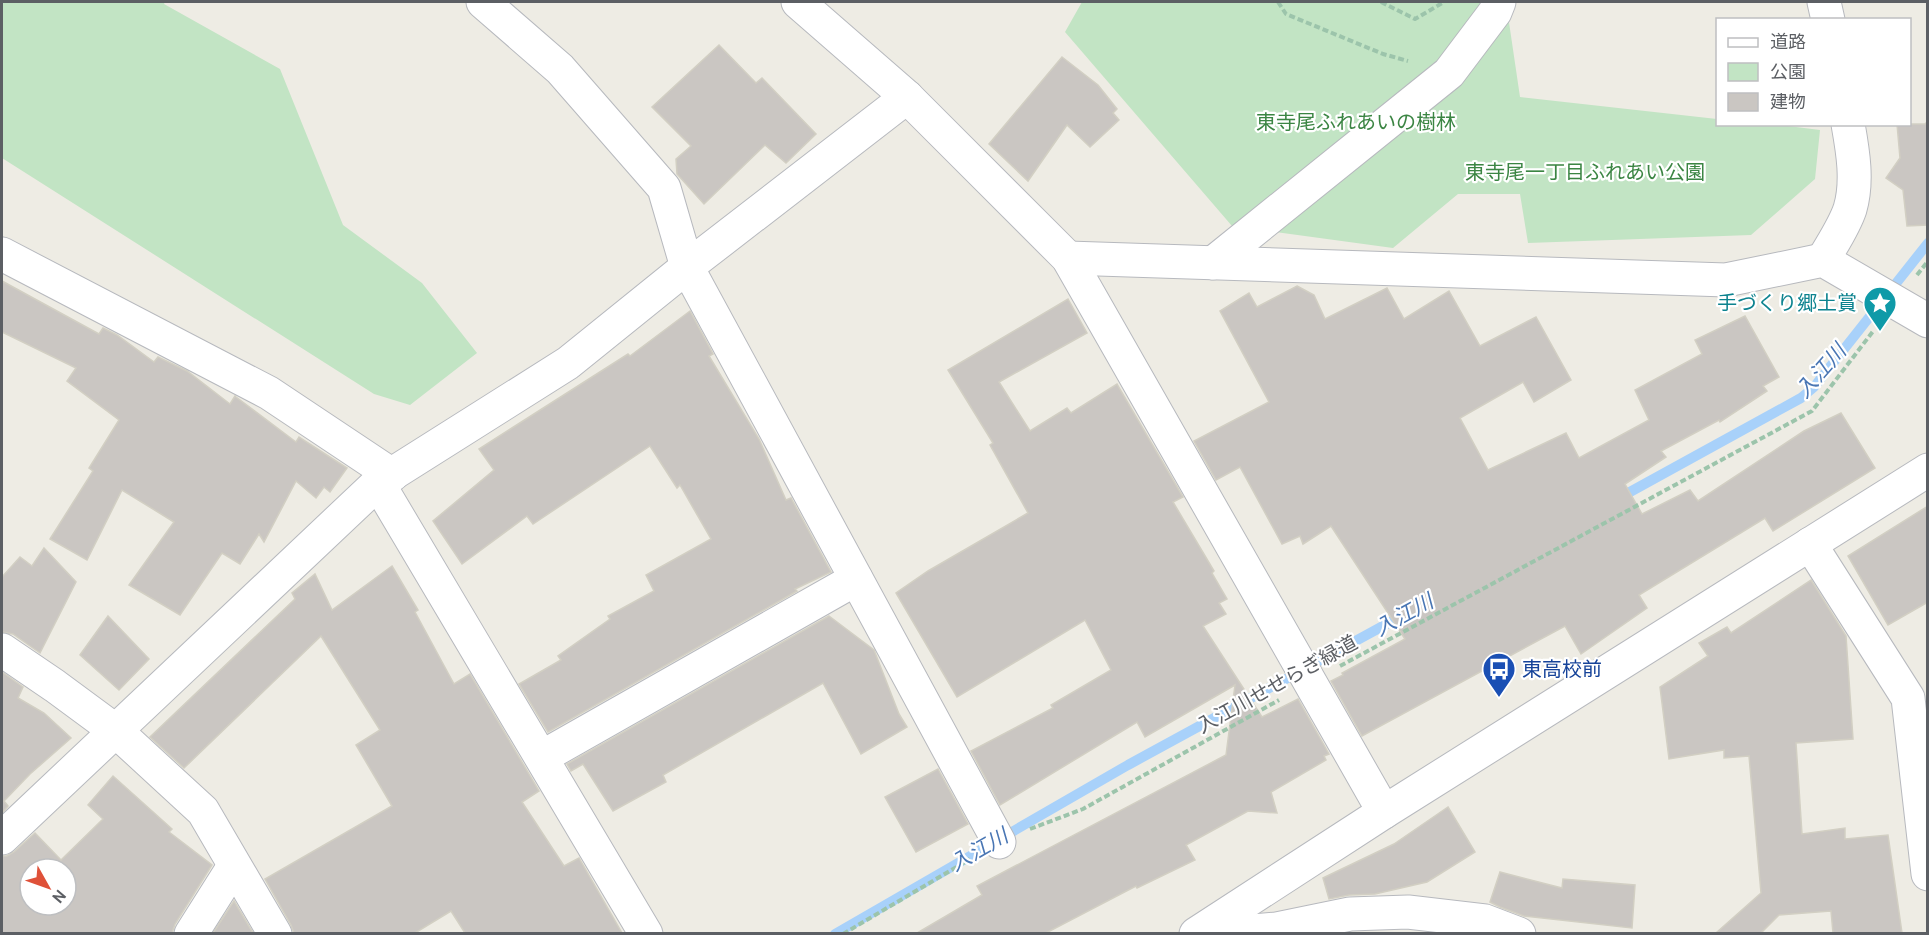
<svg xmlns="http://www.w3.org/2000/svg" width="1929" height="935" font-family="Cabin,'Noto Sans JP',sans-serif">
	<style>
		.green { fill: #c2e4c4 }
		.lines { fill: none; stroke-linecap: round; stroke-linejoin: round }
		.stream { stroke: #a8d1fa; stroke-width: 10 }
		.building { fill: #cac6c2; stroke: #d2cfc3; stroke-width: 1.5; fill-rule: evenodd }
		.minor-casing { stroke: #b7b9be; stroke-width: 35 }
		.path { stroke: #9cc4ab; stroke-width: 4; stroke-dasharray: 6 3; stroke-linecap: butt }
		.minor { stroke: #fff; stroke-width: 33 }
		.labels { text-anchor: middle; stroke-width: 4.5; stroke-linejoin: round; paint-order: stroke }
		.park-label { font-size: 20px; fill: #3b8543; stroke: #fff }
		.culture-label { font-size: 20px; fill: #0d838f; stroke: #fff; text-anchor: end }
		.transit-label { font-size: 20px; fill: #164399; stroke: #fff; text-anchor: start }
		.street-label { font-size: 20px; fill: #5c5f64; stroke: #fff }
		.water-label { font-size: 21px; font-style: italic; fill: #4976b4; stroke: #fff }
	</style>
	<rect width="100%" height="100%" fill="#eeece4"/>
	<g class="green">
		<path d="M2 2H165L164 4 280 69 343 225 422 283 477 353 410 405 374 394 2 158Z"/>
		<path d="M1082 2H1506L1520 97 1717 119 1718 124H1772L1820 130 1815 179 1751 235 1528 243 1520 194H1458L1393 248 1232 226 1065 32Z"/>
	</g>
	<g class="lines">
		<g class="stream">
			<path d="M1619 498 1801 398 1814 387 1928 243"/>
			<path d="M835 934 1128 765 1405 614"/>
		</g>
	</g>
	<g class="building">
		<path d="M719 45 756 83 762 78 816 134 786 163 765 145 704 204 677 174 676 159 691 146 652 107Z"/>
		<path d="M1062 57 1098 85 1117 109 1113 113 1119 120 1090 147 1067 125 1028 181 989 144Z"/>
		<path d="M1928 121V225L1907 226 1903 190 1886 178 1900 158 1897 124H1925Z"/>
		<path d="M2 281 99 334 103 328 117 335 154 362 158 357 187 371 230 404 235 396 236 397 296 442 299 437 347 468 330 492 324 487 316 498 296 481 264 542 259 534 240 564 222 553 180 615 129 585 174 522 122 490 87 560 50 539 93 471 89 468 119 420 67 381 76 368 2 332Z"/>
		<path d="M1297 286 1314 295 1325 319 1387 288 1404 319 1449 291 1480 346 1536 317 1571 380 1534 402 1523 382 1460 418 1488 470 1566 433 1579 458 1649 420 1635 390 1702 354 1695 340 1745 316 1779 377 1763 386 1767 391 1720 422 1719 420 1661 451 1666 457 1625 484 1642 514 1690 490 1698 501 1804 431 1841 413 1875 468 1773 531 1765 518 1639 595 1647 608 1581 654 1565 626 1362 736 1331 681 1343 675 1342 673 1405 639 1331 526 1303 544 1300 536 1282 544 1240 467 1216 480 1194 441 1269 402 1220 311 1249 293 1257 307Z"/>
		<path d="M1068 299 1087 333 999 382 1030 431 1067 408 1071 413 1117 384 1183 497 1173 502 1214 571 1212 573 1227 599 1219 603 1226 614 1203 626 1262 717 1298 699 1329 754 1324 756 1326 760 1271 792 1277 813 1248 811 1186 845 1195 860 1137 888 1136 886 1046 933H917L982 895 977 886 1226 755 1235 685 1145 737 1137 722 1000 805 971 751 1053 708 1051 705 1111 670 1085 620 957 697 896 593 928 571 1028 513 990 445 993 443 948 370Z"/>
		<path d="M690 311 713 354 709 356 759 439 786 500 791 498 831 572 795 589 797 591 548 732 519 684 561 660 558 656 610 619 608 616 654 591 646 575 711 539 680 485 677 488 650 446 533 524 527 516 462 564 433 521 494 470 479 449 628 354 630 356Z"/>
		<path d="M1928 506V602L1888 625 1848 556Z"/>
		<path d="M44 548 76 582 40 653 13 634 2 632V577L20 557 32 566Z"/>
		<path d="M392 566 418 610 415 612 454 684 470 674 539 791 522 802 564 866 579 858 622 933H465L451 911 415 933H294L291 925 265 879 392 806 356 745 380 730 321 636 184 768 150 737 295 599 292 593 315 574 332 610Z"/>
		<path d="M1811 580 1846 636 1853 739 1796 743 1802 834 1845 828V839L1888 835 1902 933H1833L1831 911 1779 915 1761 933H1716L1761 893 1749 756 1724 758V750L1669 759 1660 687 1708 656 1699 643 1727 627 1731 633Z"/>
		<path d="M108 616 149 659 119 690 80 655Z"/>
		<path d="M829 616 874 650 899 714 907 727 861 754 823 683 663 775 666 782 613 811 583 764 571 771 567 764Z"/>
		<path d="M2 672 23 687 18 698 44 713 71 738 30 774 4 801 8 806 2 813Z"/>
		<path d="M938 769 968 824 916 852 885 797Z"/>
		<path d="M113 776 172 829 169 832 212 865 175 924 172 933H2V856H7L14 852 35 833 61 860 103 819 88 805ZM30 869H66V905H30Z"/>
		<path d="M1448 807 1475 852 1427 882 1375 894 1349 895 1329 899 1323 878 1394 844Z"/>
		<path d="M1500 872 1562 888 1563 879 1635 885 1632 928 1524 916 1500 907 1490 902Z"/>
		<path d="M234 901 253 933H213Z"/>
	</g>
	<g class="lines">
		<defs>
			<g id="minor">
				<path d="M483 2 560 69 664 188 687 267 999 842"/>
				<path d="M798 2 907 97 1068 258 1384 812"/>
				<path d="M1824 2 1828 20"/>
				<path d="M2 254 269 393 392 475"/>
				<path d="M1068 258 1726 280 1823 260 1928 321"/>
				<path d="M1823 260C1832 244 1844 227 1850 209 1858 182 1853 152 1848 124"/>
				<path d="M1213 263 1449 73 1495 12 1499 2"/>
				<path d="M378 483 646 934"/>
				<path d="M1810 544 1908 698 1928 874"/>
				<path d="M2 650 55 686 116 731 203 811 275 934"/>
				<path d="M542 757 856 579"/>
				<path d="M2 838 378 483 568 363 687 267 907 97"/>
				<path d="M1222 918 1253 931 1277 929 1350 914 1408 912 1485 921 1519 934"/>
				<path d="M191 934 234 866"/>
				<path d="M1196 934 1384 812 1928 470"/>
			</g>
		</defs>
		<use href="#minor" class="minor-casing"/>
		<g class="path">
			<path d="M1278 2 1286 14 1383 54 1408 61"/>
			<path d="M1381 2 1415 19 1444 2"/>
			<path d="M1917 275 1928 261"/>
			<path d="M1340 666 1812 411 1874 330"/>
			<path d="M1030 829 1083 809 1279 700"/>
			<path d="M843 934 970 859"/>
		</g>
		<use href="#minor" class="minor"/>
	</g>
	<defs>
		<symbol id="sight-pin" viewBox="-11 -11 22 30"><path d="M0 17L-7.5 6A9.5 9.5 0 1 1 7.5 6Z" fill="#0f9aa8" stroke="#fff"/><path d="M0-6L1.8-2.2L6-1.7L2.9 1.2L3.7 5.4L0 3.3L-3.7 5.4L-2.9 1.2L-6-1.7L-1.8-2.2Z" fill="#fff"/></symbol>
		<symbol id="bus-pin" viewBox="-11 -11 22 30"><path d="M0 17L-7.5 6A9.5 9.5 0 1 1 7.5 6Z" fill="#1a4fb4" stroke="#fff"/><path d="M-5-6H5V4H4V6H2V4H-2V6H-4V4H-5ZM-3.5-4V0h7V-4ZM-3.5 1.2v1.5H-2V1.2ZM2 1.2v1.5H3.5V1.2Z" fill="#fff"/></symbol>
	</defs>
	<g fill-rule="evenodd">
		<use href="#sight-pin" x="1861" y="284" width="38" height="52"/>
		<use href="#bus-pin" x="1480" y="650" width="38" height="52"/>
	</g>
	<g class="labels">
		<g class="park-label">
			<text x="1356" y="129">東寺尾ふれあいの樹林</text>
			<text x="1585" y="179">東寺尾一丁目ふれあい公園</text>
		</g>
		<g class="culture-label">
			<text x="1857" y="310">手づくり郷土賞</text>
		</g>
		<g class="transit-label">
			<text x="1522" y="676">東高校前</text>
		</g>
		<g class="street-label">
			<text transform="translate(1277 684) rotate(-29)" y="7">入江川せせらぎ緑道</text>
		</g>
		<g class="water-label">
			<text transform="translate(1821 371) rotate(-49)" y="7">入江川</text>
			<text transform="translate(1404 615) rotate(-29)" y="7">入江川</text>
			<text transform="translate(979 850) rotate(-30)" y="7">入江川</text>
		</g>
	</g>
	<rect width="1929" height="935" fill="none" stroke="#5c5f64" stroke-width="6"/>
	<rect x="1716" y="18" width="195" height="108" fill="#ffffff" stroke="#bebfc1" stroke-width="1.5"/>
	<rect x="1728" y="38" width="30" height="9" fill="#ffffff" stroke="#bebfc1" stroke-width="1.5"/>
	<text x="1770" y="48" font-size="18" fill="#5c5f64">道路</text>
	<rect x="1728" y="63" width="30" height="18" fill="#c2e4c4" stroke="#bebfc1" stroke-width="1.5"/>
	<text x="1770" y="78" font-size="18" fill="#5c5f64">公園</text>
	<rect x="1728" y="93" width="30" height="18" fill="#cac6c2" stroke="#bebfc1" stroke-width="1.5"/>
	<text x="1770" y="108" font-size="18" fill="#5c5f64">建物</text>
	<g transform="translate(48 887) rotate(130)"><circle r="28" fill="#ffffff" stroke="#bebfc1" stroke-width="1.5"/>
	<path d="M0-4.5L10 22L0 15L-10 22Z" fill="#df5139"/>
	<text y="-9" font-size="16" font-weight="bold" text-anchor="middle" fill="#5c5f64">N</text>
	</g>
</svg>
